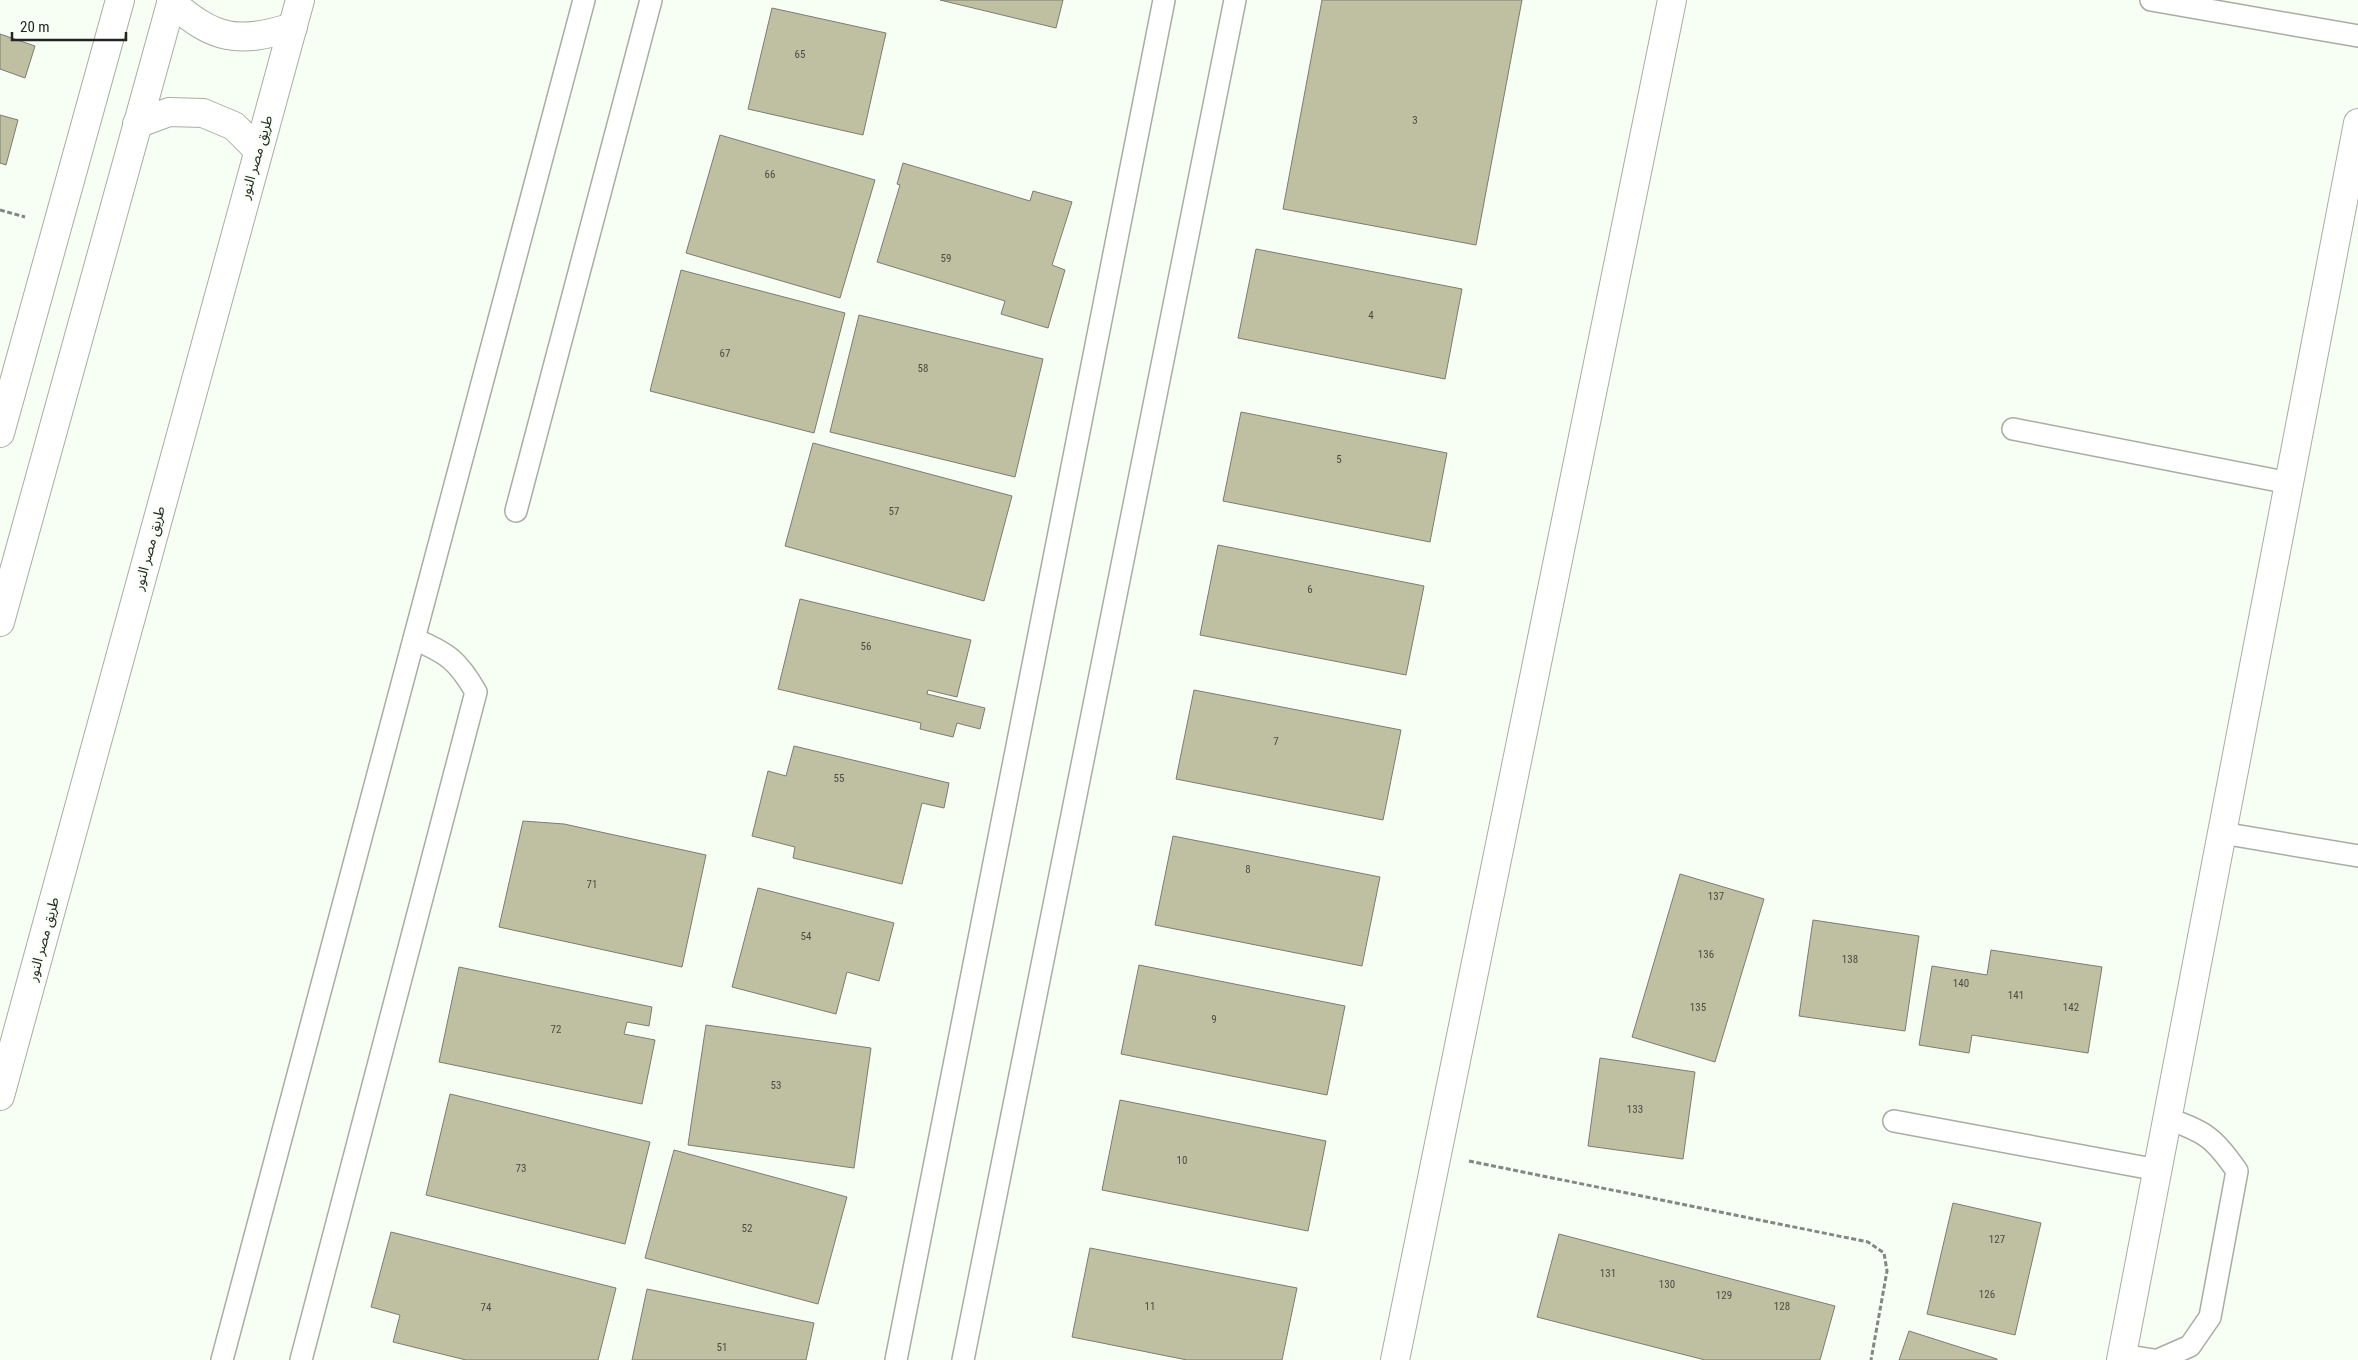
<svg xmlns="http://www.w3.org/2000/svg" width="2358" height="1360" font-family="'Roboto Condensed','Noto Sans Arabic',sans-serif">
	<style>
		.building { fill: #bfc0a1; stroke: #7c7c72 }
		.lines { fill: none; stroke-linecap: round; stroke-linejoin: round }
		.service-casing { stroke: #a7ada3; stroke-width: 24 }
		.minor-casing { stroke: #a7ada3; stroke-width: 30 }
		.tertiary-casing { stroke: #a7ada3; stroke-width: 30 }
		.path { stroke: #828781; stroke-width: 3; stroke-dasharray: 5 2.5; stroke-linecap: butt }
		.service { stroke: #fff; stroke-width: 21 }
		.minor { stroke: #fff; stroke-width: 28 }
		.tertiary { stroke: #fff; stroke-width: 28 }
		.labels { text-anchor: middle; stroke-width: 4; stroke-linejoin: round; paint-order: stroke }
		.number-label { font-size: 11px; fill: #4a4c42 }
		.street-label { font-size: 14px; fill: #232522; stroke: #f7fef4 }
	</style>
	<rect width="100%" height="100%" fill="#f7fef4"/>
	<g class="building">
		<path d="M940 0H1063L1056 28Z"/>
		<path d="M1322 0H1522L1476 245 1283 209Z"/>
		<path d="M772 8 886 33 863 135 748 109Z"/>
		<path d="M0 34 35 46 25 78 0 69Z"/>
		<path d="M0 115 18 120 6 165 0 163Z"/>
		<path d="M720 135 875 180 840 298 686 253Z"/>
		<path d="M903 163 1030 201 1033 191 1072 202 1052 265 1065 270 1048 328 1001 314 1005 301 877 262 900 185 897 184Z"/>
		<path d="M1256 249 1462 289 1445 379 1238 338Z"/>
		<path d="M681 270 845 313 814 433 650 391Z"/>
		<path d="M859 315 1043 359 1015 477 830 432Z"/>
		<path d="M1241 412 1447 453 1430 542 1223 501Z"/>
		<path d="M813 443 1012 496 984 601 785 546Z"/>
		<path d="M1218 545 1424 586 1406 675 1200 635Z"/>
		<path d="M800 599 971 640 957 697 928 690 927 694 985 708 980 729 957 723 953 737 920 729 921 723 778 689Z"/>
		<path d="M1194 690 1401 730 1383 820 1176 779Z"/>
		<path d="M794 746 949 783 944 808 922 803 902 884 793 858 795 847 752 836 768 771 786 776Z"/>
		<path d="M523 821 564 824 706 855 682 967 499 927Z"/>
		<path d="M1173 836 1380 877 1362 966 1155 925Z"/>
		<path d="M1680 874 1764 899 1715 1062 1632 1037Z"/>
		<path d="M758 888 894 923 879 981 847 972 836 1014 732 987Z"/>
		<path d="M1813 920 1919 936 1905 1031 1799 1016Z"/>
		<path d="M1991 950 2102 967 2088 1053 1972 1035 1969 1053 1919 1045 1932 966 1987 975Z"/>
		<path d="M1139 965 1345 1006 1327 1095 1121 1054Z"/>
		<path d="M459 967 652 1007 649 1026 627 1022 624 1034 655 1040 642 1104 439 1062Z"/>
		<path d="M706 1025 871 1048 854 1168 688 1145Z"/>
		<path d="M1600 1058 1695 1072 1683 1159 1588 1146Z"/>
		<path d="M450 1094 650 1142 625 1244 426 1195Z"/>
		<path d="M1120 1100 1326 1141 1308 1231 1102 1190Z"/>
		<path d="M674 1150 847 1197 818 1304 645 1258Z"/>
		<path d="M1953 1203 2041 1223 2015 1335 1927 1314Z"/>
		<path d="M391 1232 616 1288 598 1360H466L393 1342 400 1315 371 1307Z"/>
		<path d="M1559 1234 1835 1306 1820 1360H1705L1537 1317Z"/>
		<path d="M1090 1248 1297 1288 1282 1360H1187L1072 1337Z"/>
		<path d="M647 1289 814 1323 806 1360H632Z"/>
		<path d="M1909 1331 1997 1359V1360H1899Z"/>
	</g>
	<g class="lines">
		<defs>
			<g id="service">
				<path d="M2151 0 2358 36"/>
				<path d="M2013 429 2289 483"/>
				<path d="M516 511 651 0"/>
				<path d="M2222 833 2358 856"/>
				<path d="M1894 1121 2158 1170"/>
				<path d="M2122 1355 2154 1360"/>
				<path d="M222 1360 584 0"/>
				<path d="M301 1360 476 692C458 661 448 653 414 639"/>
				<path d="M896 1360 1164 0"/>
				<path d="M963 1360 1235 0"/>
				<path d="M2158 1360 2190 1346 2210 1317 2237 1171C2215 1139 2205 1131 2168 1119"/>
			</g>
			<g id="minor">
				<path d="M0 433 120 0"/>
				<path d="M1395 1360 1672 0"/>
				<path d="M2121 1360 2358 123"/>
			</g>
			<g id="tertiary">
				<path d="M171 2C215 40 237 44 293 27"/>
				<path d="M137 124 169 112 203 113 234 126 258 150"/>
				<path d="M0 622 172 0"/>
				<path d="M0 1096 300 0"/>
			</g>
		</defs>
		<use href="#service" class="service-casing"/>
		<use href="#minor" class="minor-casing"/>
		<use href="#tertiary" class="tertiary-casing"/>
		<g class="path">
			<path d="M0 210 25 217"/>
			<path d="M1469 1161 1868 1242 1884 1253 1887 1271 1871 1360"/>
		</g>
		<use href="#service" class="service"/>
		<use href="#minor" class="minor"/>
		<use href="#tertiary" class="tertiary"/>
	</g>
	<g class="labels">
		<g class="number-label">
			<text x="800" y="58">65</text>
			<text x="1415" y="124">3</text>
			<text x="770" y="178">66</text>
			<text x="946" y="262">59</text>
			<text x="1371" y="319">4</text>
			<text x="725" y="357">67</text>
			<text x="923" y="372">58</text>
			<text x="1339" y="463">5</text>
			<text x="894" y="515">57</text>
			<text x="1310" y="593">6</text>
			<text x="866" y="650">56</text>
			<text x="1276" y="745">7</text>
			<text x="839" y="782">55</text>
			<text x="1248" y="873">8</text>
			<text x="592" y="888">71</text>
			<text x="1716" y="900">137</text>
			<text x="806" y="940">54</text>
			<text x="1706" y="958">136</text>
			<text x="1850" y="963">138</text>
			<text x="1961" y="987">140</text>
			<text x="2016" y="999">141</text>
			<text x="1698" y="1011">135</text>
			<text x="2071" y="1011">142</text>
			<text x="1214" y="1023">9</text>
			<text x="556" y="1033">72</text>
			<text x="776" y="1089">53</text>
			<text x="1635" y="1113">133</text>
			<text x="1182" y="1164">10</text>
			<text x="521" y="1172">73</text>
			<text x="747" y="1232">52</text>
			<text x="1997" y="1243">127</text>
			<text x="1608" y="1277">131</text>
			<text x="1667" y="1288">130</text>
			<text x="1987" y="1298">126</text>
			<text x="1724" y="1299">129</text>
			<text x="1150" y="1310">11</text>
			<text x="1782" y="1310">128</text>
			<text x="486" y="1311">74</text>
			<text x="722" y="1351">51</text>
		</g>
		<g class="street-label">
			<text transform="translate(256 157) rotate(-74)" y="5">طريق مصر النور</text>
			<text transform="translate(149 548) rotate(-75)" y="5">طريق مصر النور</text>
			<text transform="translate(43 939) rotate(-75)" y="5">طريق مصر النور</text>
		</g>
	</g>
	<path d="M12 32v8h114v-8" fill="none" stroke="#232522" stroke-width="2.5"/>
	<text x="20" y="32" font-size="15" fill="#232522" stroke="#f7fef4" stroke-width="4" paint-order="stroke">20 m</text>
</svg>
